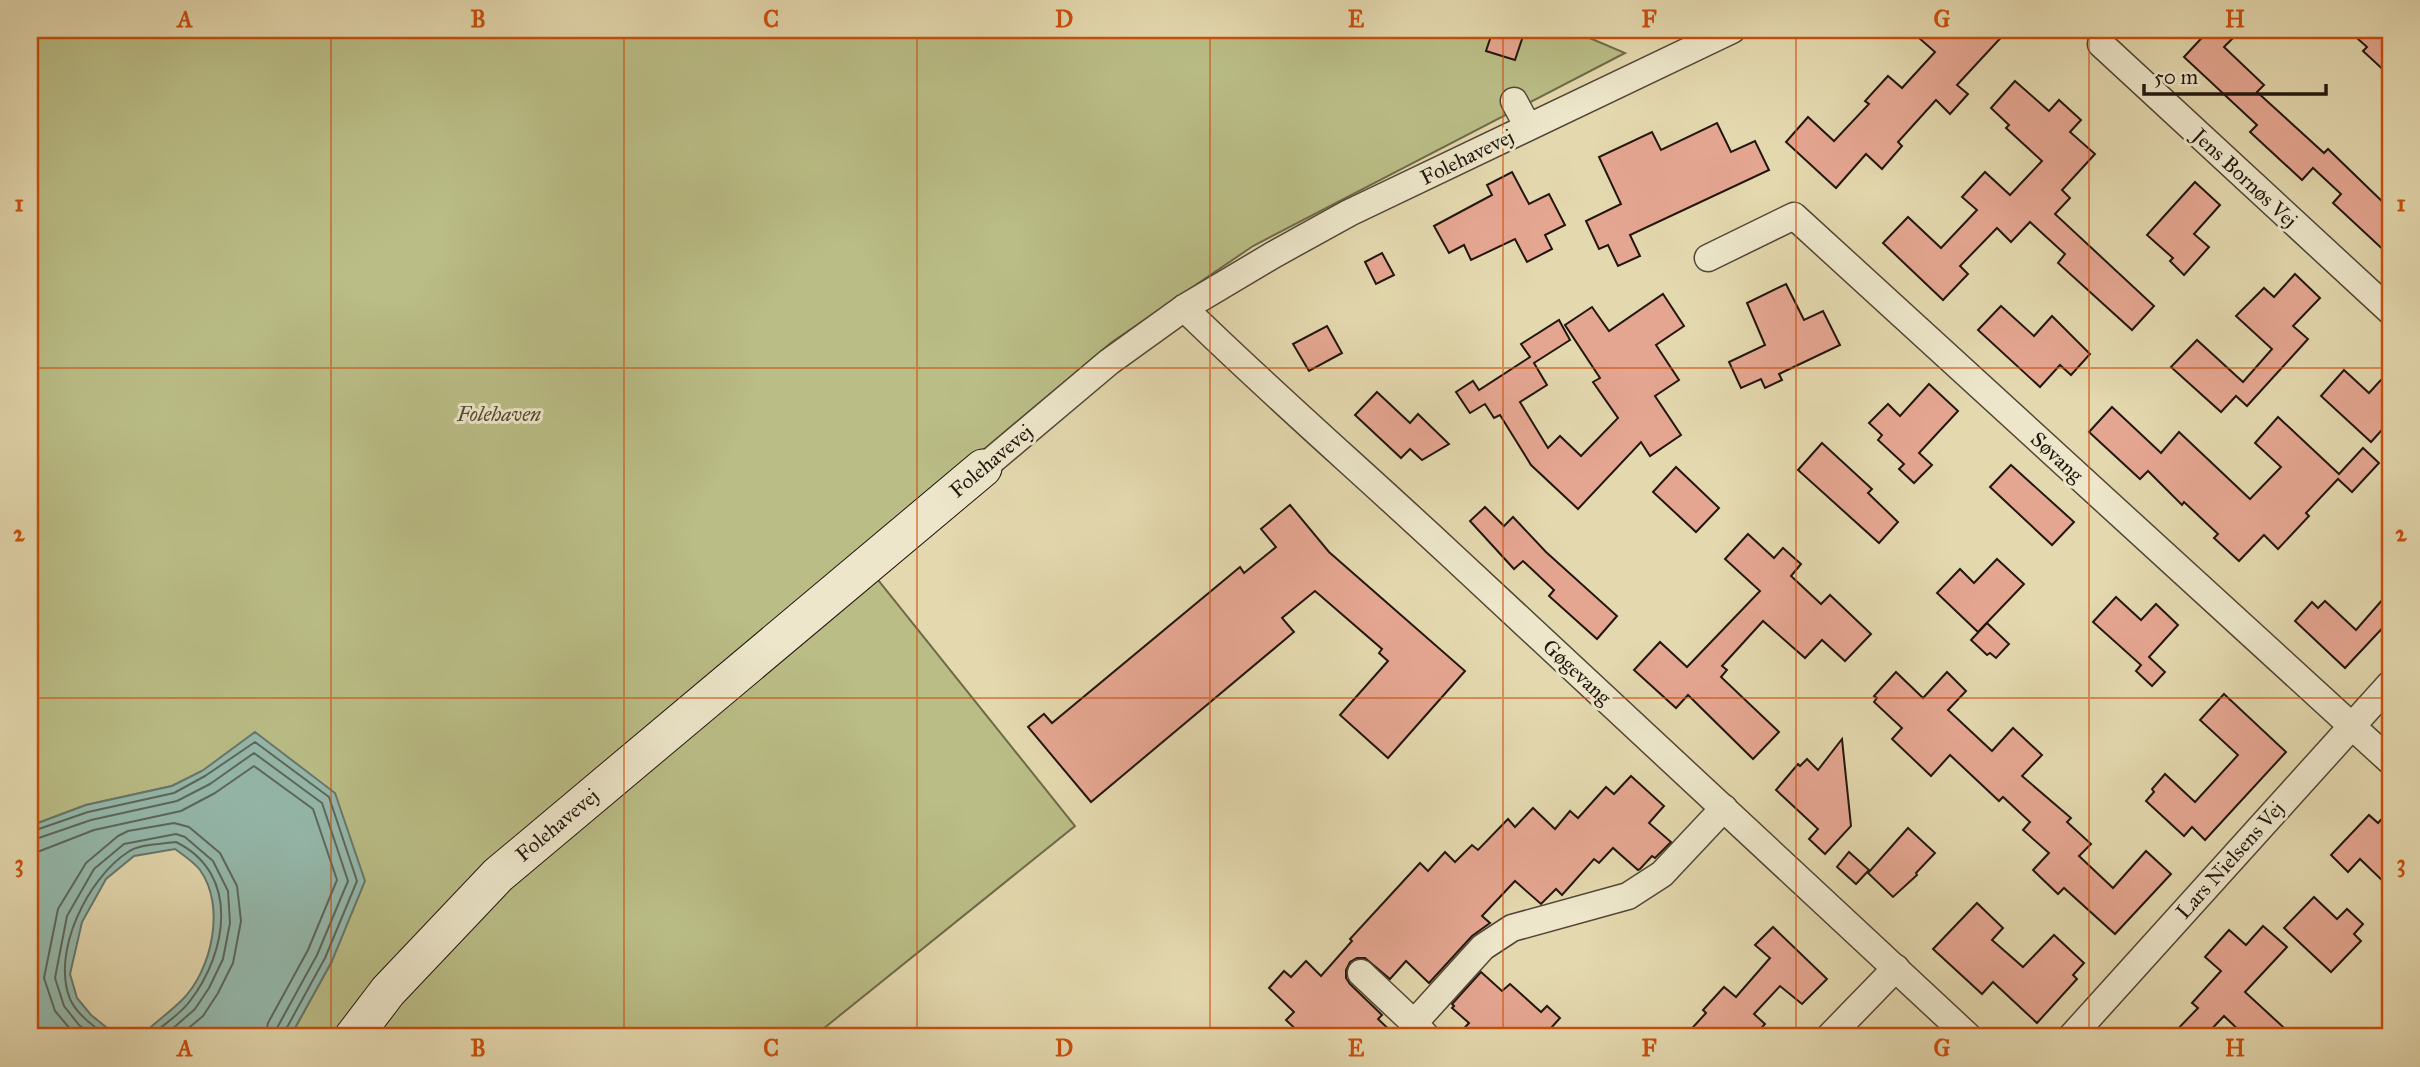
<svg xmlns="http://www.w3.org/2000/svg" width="2420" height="1067" font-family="'IM FELL Great Primer',serif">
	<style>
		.green { fill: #babd86; stroke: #6e6a4a; stroke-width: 2 }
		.water { fill: #95b9ac; stroke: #67786d; stroke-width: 2; fill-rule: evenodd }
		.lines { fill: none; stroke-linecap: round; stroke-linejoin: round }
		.shore { stroke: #5c685d; stroke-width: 2 }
		.building { fill: #e5a691; stroke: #22160e; stroke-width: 2 }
		.street-casing { stroke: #524636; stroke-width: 29 }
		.secondary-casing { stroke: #22160e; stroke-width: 39 }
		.street { stroke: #ede6ca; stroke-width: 26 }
		.secondary { stroke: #ede6ca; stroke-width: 37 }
		.grid { fill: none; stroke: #ca4f0c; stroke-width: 2; stroke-opacity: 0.55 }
		.labels { text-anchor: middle; stroke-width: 6; stroke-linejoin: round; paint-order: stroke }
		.street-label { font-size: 21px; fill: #22160e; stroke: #ede6ca }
		.park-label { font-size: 21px; font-style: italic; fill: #504832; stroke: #ede6ca }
		.neatline { fill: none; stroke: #ca4f0c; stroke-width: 2.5 }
		.grid-label { font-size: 23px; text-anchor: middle; font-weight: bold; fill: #ca4f0c }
	</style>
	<rect width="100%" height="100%" fill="#e4d8ae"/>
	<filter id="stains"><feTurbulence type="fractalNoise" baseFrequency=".00286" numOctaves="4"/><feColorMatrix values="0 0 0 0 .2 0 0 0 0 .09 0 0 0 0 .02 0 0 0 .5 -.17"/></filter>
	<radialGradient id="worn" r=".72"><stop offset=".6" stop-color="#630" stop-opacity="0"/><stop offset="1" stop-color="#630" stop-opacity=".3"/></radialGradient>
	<path class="green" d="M30 30H1571L1625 53 1253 246 1112 342 858 555 1075 826 813 1037H290L332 961 202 771 172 786 86 805 30 826Z"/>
	<path class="water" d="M255 732 335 793 365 881 332 961 290 1037H30V826L86 805 172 786 202 771ZM175 849C183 855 194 862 200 870 226 906 212 970 182 1000 169 1013 154 1023 141 1036L116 1035 91 1015 77 998 70 974 82 922 106 879 134 856Z"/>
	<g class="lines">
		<g class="shore">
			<path d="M30 832 88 812 174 793 205 776 255 742 329 797 357 881 325 958 285 1031 284 1037"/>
			<path d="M30 841 91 820 177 801 210 784 254 753 322 803 348 881 317 955 277 1028 275 1037"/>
			<path d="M30 852 40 851 94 830 181 811 215 793 254 766 313 809 337 880 308 950 268 1023 265 1037"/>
			<path d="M77 1037 55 1011 44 978 58 909 86 863 118 836 128 831 174 823 189 827 220 853 237 886 241 921 233 963 218 993 203 1016 178 1037"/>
			<path d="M94 1037 79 1025 64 1006 55 978 67 916 94 869 124 844 176 834 185 837 213 861 228 891 230 923 223 959 209 988 195 1009 163 1037"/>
			<path d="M108 1037C95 1027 77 1015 70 999 51 952 88 878 128 852 139 844 162 844 176 842 241 874 227 953 190 1001 180 1015 162 1025 150 1037"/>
		</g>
	</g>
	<g class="building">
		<path d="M1493 30H1525L1515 60 1486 51Z"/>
		<path d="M1910 30H2008L1957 85 1968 94 1950 114 1936 100 1898 142 1902 146 1882 169 1866 154 1836 188 1786 142 1808 117 1834 141 1869 104 1865 101 1888 76 1902 88 1935 52Z"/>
		<path d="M2209 30H2241L2224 47 2264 85 2257 92 2324 153 2328 149 2390 209V256L2333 203 2341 194 2313 168 2302 180 2250 132 2257 125 2184 57Z"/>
		<path d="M2348 30H2390V76L2363 51 2367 47Z"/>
		<path d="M2015 81 2049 111 2059 100 2081 120 2070 132 2095 154 2062 190 2070 198 2055 214 2154 306 2132 330 2058 263 2065 254 2030 222 2011 242 1997 228 1960 266 1968 274 1943 300 1883 243 1908 217 1941 248 1977 210 1962 197 1985 172 2010 195 2042 161 2006 128 2009 125 1991 108Z"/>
		<path d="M1717 123 1731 152 1755 141 1769 170 1630 235 1640 256 1618 266 1608 245 1599 249 1586 221 1621 204 1599 157 1652 132 1661 150Z"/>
		<path d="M1512 172 1529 204 1549 194 1565 225 1545 235 1552 249 1527 262 1515 239 1471 260 1464 245 1449 253 1434 226 1492 195 1487 185Z"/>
		<path d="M2195 182 2220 205 2194 234 2209 247 2184 275 2170 261 2173 258 2147 235Z"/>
		<path d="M1382 253 1394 275 1376 284 1365 262Z"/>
		<path d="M2295 274 2320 298 2293 326 2308 339 2247 406 2236 396 2221 412 2171 367 2197 340 2243 382 2272 349 2236 316 2264 288 2274 297Z"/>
		<path d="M1786 284 1804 320 1823 311 1840 345 1779 374 1782 380 1765 388 1761 379 1741 388 1729 362 1765 345 1747 303Z"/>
		<path d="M1663 294 1684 326 1656 345 1679 380 1655 396 1681 435 1650 456 1641 442 1578 509 1531 465 1500 415 1494 418 1485 404 1470 413 1456 392 1473 381 1479 390 1530 357 1521 344 1559 320 1570 340 1534 363 1547 385 1520 402 1548 448 1560 436 1581 456 1618 418 1593 382 1600 378 1565 325 1592 307 1609 331Z"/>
		<path d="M2001 306 2034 336 2052 316 2090 354 2071 375 2060 365 2040 387 1978 330Z"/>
		<path d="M1327 326 1342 353 1309 371 1293 344Z"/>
		<path d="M2344 370 2369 393 2390 370V421L2371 442 2321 396Z"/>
		<path d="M1929 384 1958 411 1919 453 1932 465 1914 483 1899 469 1904 464 1878 440 1882 435 1869 423 1888 404 1900 416Z"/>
		<path d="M1377 392 1410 423 1418 414 1449 444 1422 460 1410 449 1401 458 1355 415Z"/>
		<path d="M2112 407 2161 453 2179 432 2250 499 2281 467 2255 443 2278 417 2339 474 2363 448 2379 463 2352 492 2338 479 2306 513 2309 516 2278 549 2264 535 2239 561 2214 538 2218 534 2184 502 2182 505 2148 471 2140 479 2089 432Z"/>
		<path d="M1822 443 1872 489 1868 493 1898 522 1879 543 1798 470Z"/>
		<path d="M2011 465 2074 522 2052 545 1990 487Z"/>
		<path d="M1676 467 1719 508 1696 532 1653 492Z"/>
		<path d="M1290 505 1329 552 1465 671 1388 758 1340 715 1388 661 1379 653 1382 649 1315 591 1282 618 1294 632 1091 802 1028 727 1044 714 1052 723 1240 567 1244 573 1276 547 1261 529Z"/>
		<path d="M1485 507 1504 526 1513 517 1546 552 1617 616 1597 639 1549 596 1554 590 1523 561 1514 569 1470 521Z"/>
		<path d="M1748 534 1774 558 1783 548 1801 564 1791 576 1821 604 1830 595 1871 634 1845 661 1822 640 1805 658 1763 621 1722 666 1727 670 1721 677 1779 732 1753 759 1688 695 1676 708 1634 670 1660 642 1687 667 1760 591 1725 559Z"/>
		<path d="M1997 559 2024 584 1978 632 1937 593 1960 569 1974 583Z"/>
		<path d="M2390 591V620L2345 668 2295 621 2312 602 2318 608 2325 601 2356 630Z"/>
		<path d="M2116 597 2141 620 2156 604 2178 625 2149 657 2165 672 2152 686 2136 671 2141 665 2093 622Z"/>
		<path d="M1987 623 2009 644 1996 658 1990 653 1987 655 1971 640Z"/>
		<path d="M1896 672 1923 698 1947 672 1966 691 1948 710 1992 751 2013 728 2042 755 2022 776 2071 818 2067 822 2091 844 2079 856 2113 888 2146 851 2171 874 2115 934 2064 888 2058 894 2033 870 2049 853 2023 830 2030 822 2003 797 1999 801 1950 755 1931 776 1892 739 1902 728 1874 702 1877 698 1874 696Z"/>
		<path d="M2224 694 2286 752 2205 840 2192 827 2184 836 2146 801 2154 792 2152 789 2165 774 2195 802 2238 755 2200 720Z"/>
		<path d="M1842 739 1851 826 1825 854 1809 839 1818 829 1776 790 1798 764 1800 766 1807 759 1818 770Z"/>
		<path d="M1631 776 1664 806 1649 823 1671 842 1655 858 1652 856 1640 869 1638 870 1613 848 1599 863 1594 859 1562 895 1556 889 1541 904 1515 881 1482 916 1490 923 1472 936 1429 983 1406 961 1390 979 1365 958H1357L1350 962 1346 970V978L1350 984 1382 1015 1378 1019 1397 1037H1304L1286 1020 1294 1012 1269 988 1284 971 1291 977 1306 961 1321 976 1352 941 1350 939 1420 863 1428 871 1445 852 1455 862 1472 845 1478 850 1508 819 1515 827 1533 808 1555 829 1570 811 1578 818 1606 787 1614 794Z"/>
		<path d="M2390 810V888L2360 859 2348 872 2331 855 2369 815 2378 823Z"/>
		<path d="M1908 828 1935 853 1916 873 1917 875 1893 897 1868 873Z"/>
		<path d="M1849 852 1869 870 1856 884 1837 867Z"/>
		<path d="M2314 897 2337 919 2347 909 2363 924 2354 934 2361 941 2331 972 2284 928Z"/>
		<path d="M1977 903 2003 928 1992 940 2023 967 2054 935 2084 963 2073 975 2077 979 2037 1023 1993 982 1982 994 1933 949Z"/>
		<path d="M2263 926 2287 947 2245 992 2294 1037H2246L2224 1016 2204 1037H2170L2198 1008 2192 1003 2221 971 2205 957 2229 930 2246 945Z"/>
		<path d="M1773 927 1827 979 1802 1004 1780 986 1754 1014 1765 1024 1753 1037H1684L1706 1013 1703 1010 1724 987 1736 997 1770 958 1755 945Z"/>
		<path d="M1481 972 1502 991 1510 984 1541 1012 1547 1006 1560 1018 1543 1037H1456L1469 1023 1452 1008 1454 1006 1452 1004Z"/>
	</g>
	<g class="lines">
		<defs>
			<g id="street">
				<path d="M2101 44 2390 311"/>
				<path d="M1514 101 1528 127"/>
				<path d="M1708 258 1794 216 2390 761"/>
				<path d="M1184 308C1270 392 1361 471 1449 553 1623 714 1797 875 1969 1037"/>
				<path d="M983 468 1109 362 1184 308 1273 255 1349 213 1732 30"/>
				<path d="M1361 973 1414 1023"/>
				<path d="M1427 1037 1414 1023 1483 947 1512 928 1628 896 1662 874 1724 808"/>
				<path d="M1829 1037 1896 968"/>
				<path d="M2071 1037 2390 684"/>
			</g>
			<path id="secondary" d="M353 1037 388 991 498 875 983 468"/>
		</defs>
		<use href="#street" class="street-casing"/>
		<use href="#secondary" class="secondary-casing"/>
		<use href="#street" class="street"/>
		<use href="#secondary" class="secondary"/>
	</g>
	<path class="grid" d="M331 30V1037M624 30V1037M917 30V1037M1210 30V1037M1503 30V1037M1796 30V1037M2089 30V1037M30 368H2390M30 698H2390"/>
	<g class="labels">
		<g class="street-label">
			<text transform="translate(1467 157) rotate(-26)" y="7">Folehavevej</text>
			<text transform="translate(2245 178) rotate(43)" y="7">Jens Bornøs Vej</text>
			<text transform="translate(2057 457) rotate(43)" y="7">Søvang</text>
			<text transform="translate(991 461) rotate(-40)" y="7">Folehavevej</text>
			<text transform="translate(1577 672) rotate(43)" y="7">Gøgevang</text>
			<text transform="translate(557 825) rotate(-40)" y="7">Folehavevej</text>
			<text transform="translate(2230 860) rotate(-48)" y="7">Lars Nielsens Vej</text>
		</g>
		<g class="park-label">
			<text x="499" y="421">Folehaven</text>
		</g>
	</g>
	<rect width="2420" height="1067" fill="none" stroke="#e4d8ae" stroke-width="77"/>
	<path d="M2144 84v10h182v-10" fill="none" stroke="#22160e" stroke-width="3.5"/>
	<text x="2154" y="84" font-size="21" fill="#22160e" stroke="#ede6ca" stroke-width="5" paint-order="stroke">50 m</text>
	<rect x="38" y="38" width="2344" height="990" class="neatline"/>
	<g class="grid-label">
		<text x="185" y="27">A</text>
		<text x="478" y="27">B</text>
		<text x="771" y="27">C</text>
		<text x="1064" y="27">D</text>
		<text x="1356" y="27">E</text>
		<text x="1649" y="27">F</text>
		<text x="1942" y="27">G</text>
		<text x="2235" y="27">H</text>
		<text x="19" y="211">1</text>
		<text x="2401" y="211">1</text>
		<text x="19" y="541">2</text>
		<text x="2401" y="541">2</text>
		<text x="19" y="871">3</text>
		<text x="2401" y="871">3</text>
		<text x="185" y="1056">A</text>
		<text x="478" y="1056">B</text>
		<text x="771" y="1056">C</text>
		<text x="1064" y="1056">D</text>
		<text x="1356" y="1056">E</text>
		<text x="1649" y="1056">F</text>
		<text x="1942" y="1056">G</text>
		<text x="2235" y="1056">H</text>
	</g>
	<rect width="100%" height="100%" filter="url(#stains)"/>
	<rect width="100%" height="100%" fill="url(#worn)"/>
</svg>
